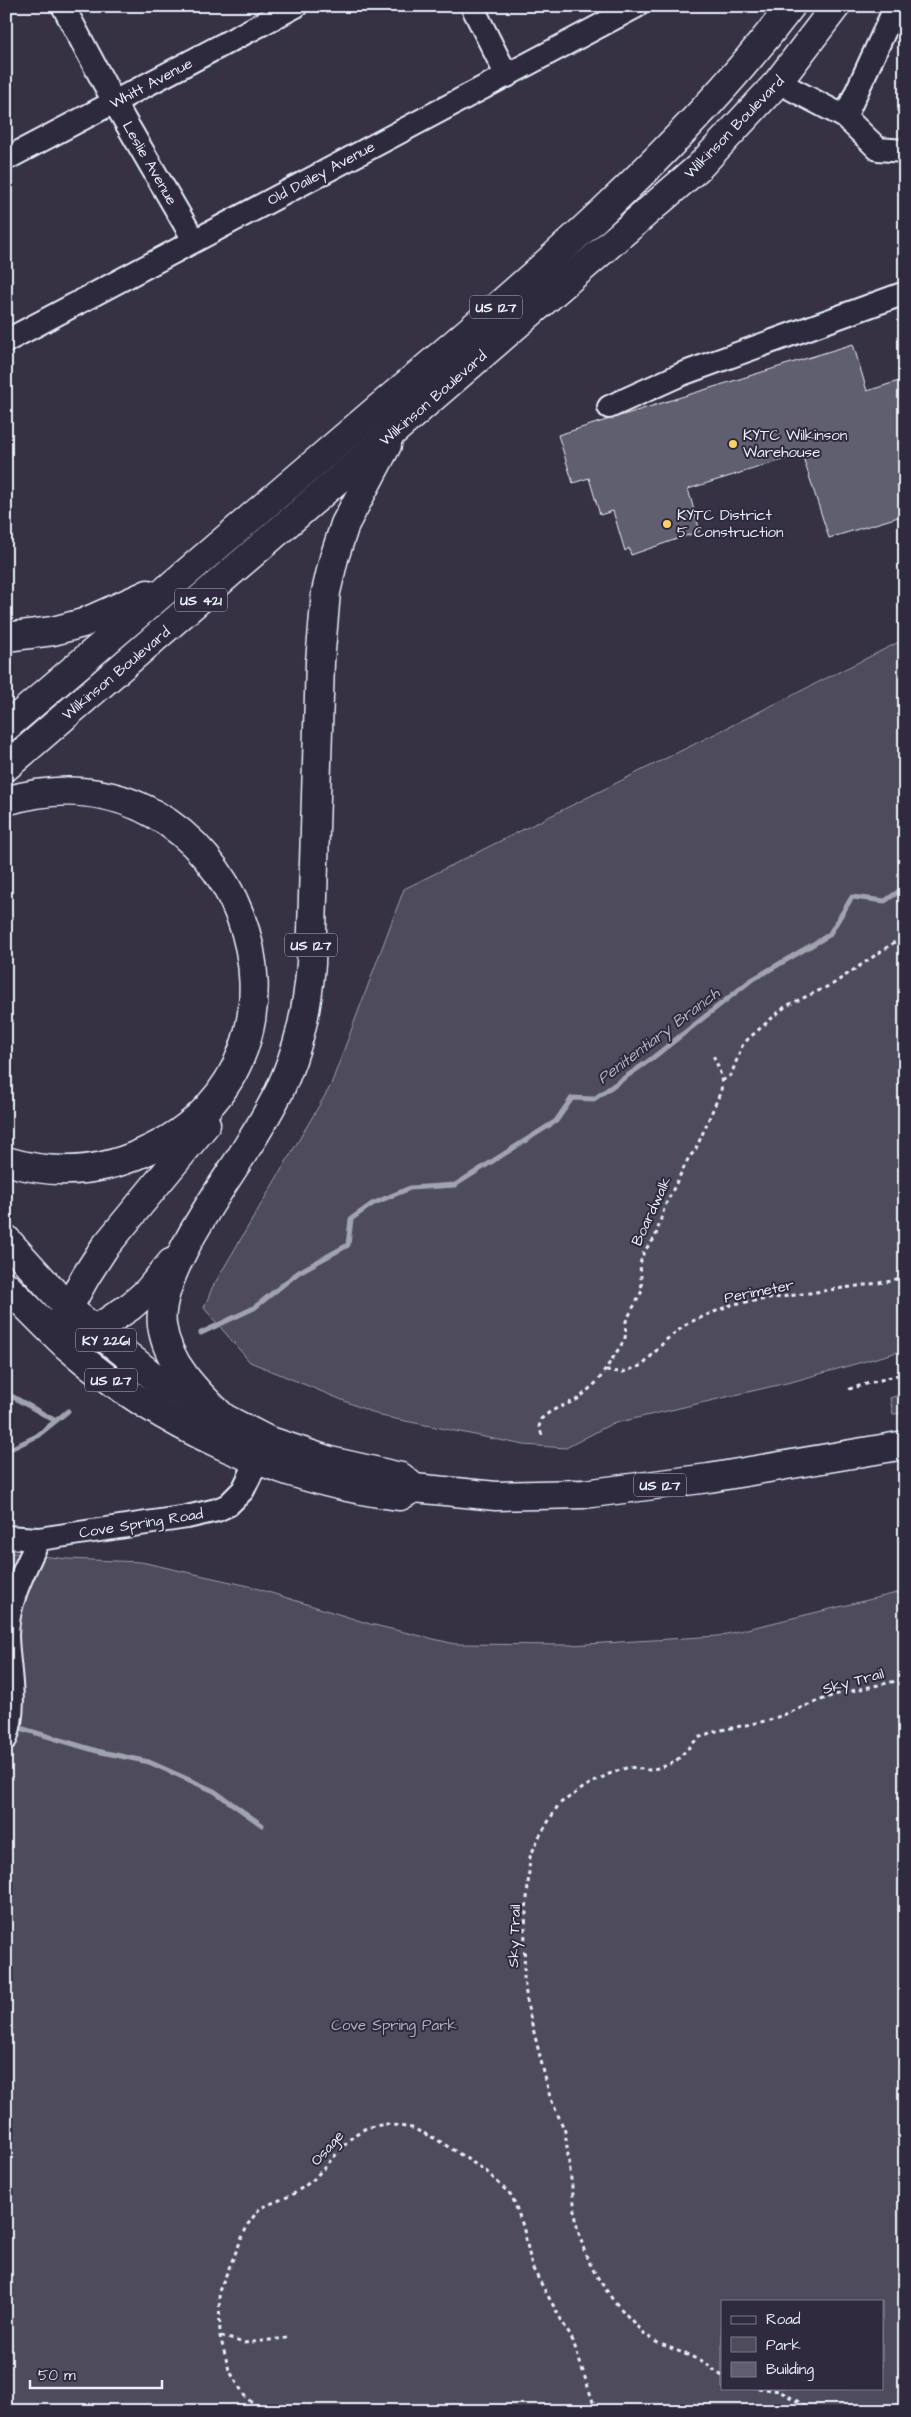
<svg xmlns="http://www.w3.org/2000/svg" width="911" height="2417" font-family="'Architects Daughter',sans-serif">
	<style>
		.green { fill: #4d4b5c; stroke: #9a9eaa; fill-rule: evenodd }
		.lines { fill: none; stroke-linecap: round; stroke-linejoin: round }
		.stream { stroke: #a0a4af; stroke-width: 5 }
		.building { fill: #605e6e; stroke: #e8f1f8 }
		.minor-casing { stroke: #e8f1f8; stroke-width: 26 }
		.highway-casing { stroke: #e8f1f8; stroke-width: 31 }
		.path { stroke: #e8f1f8; stroke-width: 3; stroke-dasharray: 4 4; stroke-linecap: butt }
		.minor { stroke: #2f2a3d; stroke-width: 22 }
		.highway { stroke: #2f2a3d; stroke-width: 28 }
		.poi-dot { fill: #ffd166; stroke: #2f2a3d; stroke-width: 2 }
		.labels { text-anchor: middle; stroke-width: 4; stroke-linejoin: round; paint-order: stroke }
		.shield { fill: #2f2a3d; stroke: #b0b5c0; stroke-width: 1 }
		.shield-label { font-size: 14px; font-weight: bold; fill: #e8f1f8 }
		.street-label { font-size: 15px; fill: #e8f1f8; stroke: #2f2a3d }
		.poi-label { font-size: 15px; fill: #e8f1f8; stroke: #2f2a3d; text-anchor: start }
		.park-label { font-size: 15px; fill: #b2b7c1; stroke: #2f2a3d }
		.water-label { font-size: 16px; font-style: italic; fill: #b2b7c2; stroke: #2f2a3d }
	</style>
	<rect width="100%" height="100%" fill="#363244"/>
	<filter id="ink" filterUnits="userSpaceOnUse"><feTurbulence type="fractalNoise" baseFrequency=".02" numOctaves="2"/><feDisplacementMap in="SourceGraphic" scale="10" xChannelSelector="R" yChannelSelector="G"/><feConvolveMatrix kernelMatrix="1 2 1 2 8 2 1 2 1" color-interpolation-filters="sRGB"/></filter>
	<g filter="url(#ink)">
		<g class="green">
			<path d="M905 639V1350L791 1382 611 1424 566 1448 524 1445 381 1416 250 1362 204 1308 212 1288 330 1087 404 889Z"/>
			<path d="M905 1393V1413L893 1414 890 1398Z"/>
			<path d="M6 1552 67 1559 141 1562 249 1586 370 1624 455 1644 571 1645 718 1636 905 1591V2411H6ZM722 2301H882V2388H722Z"/>
		</g>
		<g class="lines">
			<g class="stream">
				<path d="M201 1333 254 1308 299 1272 348 1245 351 1219 372 1204 410 1188 455 1185 556 1121 572 1098 594 1099 650 1060 750 981 829 935 852 897 885 901 905 887"/>
				<path d="M6 1393 54 1420"/>
				<path d="M6 1451 37 1436 68 1411"/>
				<path d="M20 1728 97 1751 149 1762 214 1791 262 1825"/>
			</g>
		</g>
		<path class="building" d="M853 344 867 391 905 379V515L829 538 802 454 688 489 700 531 631 555 629 548 625 551 613 511 600 515 589 478 573 483 558 435Z"/>
		<g class="lines">
			<defs>
				<g id="minor">
					<path d="M63 6 114 102 194 240"/>
					<path d="M472 6 507 76"/>
					<path d="M778 82 845 117 896 6"/>
					<path d="M845 117 878 149 905 151"/>
					<path d="M6 159 296 6"/>
					<path d="M6 341 637 6"/>
					<path d="M609 407 682 374 905 293"/>
					<path d="M6 1537 39 1539 187 1517 217 1510 228 1505 243 1490 265 1445"/>
					<path d="M6 1738C18 1704 8 1671 7 1636 7 1602 25 1569 39 1539"/>
				</g>
				<g id="highway">
					<path d="M6 637 53 631 83 623 148 594"/>
					<path d="M6 727C132 620 256 513 381 406 527 282 674 159 791 6"/>
					<path d="M6 767 699 167 778 82 836 6"/>
					<path d="M6 801C234 732 357 1059 142 1153 98 1173 52 1175 6 1161"/>
					<path d="M6 1239 68 1308 158 1380 224 1418 267 1440 330 1461 401 1477 414 1488 496 1496 584 1494 709 1478 905 1445"/>
					<path d="M6 1286C27 1306 47 1328 68 1347 161 1427 279 1481 400 1496L414 1488"/>
					<path d="M60 1323 86 1276 104 1248 206 1124"/>
					<path d="M80 1340 131 1306 148 1291 171 1263"/>
					<path d="M224 1418C197 1393 167 1363 162 1325 156 1278 219 1191 244 1152 257 1132 268 1113 279 1092 299 1048 307 1012 311 964L320 662 326 592 334 558 345 524 387 445"/>
				</g>
			</defs>
			<use href="#minor" class="minor-casing"/>
			<use href="#highway" class="highway-casing"/>
			<g class="path">
				<path d="M722 1081 731 1075 742 1046 749 1038 786 1006 833 984 905 935"/>
				<path d="M606 1371 623 1372 643 1365 666 1340 688 1323 733 1304 892 1281 905 1275"/>
				<path d="M849 1389 905 1373"/>
				<path d="M542 1435 539 1427 541 1419 551 1411 578 1399 598 1381 625 1339 626 1321 642 1291 640 1264 644 1251 655 1238 665 1206 689 1157 695 1151 721 1091C723 1077 719 1068 713 1055"/>
				<path d="M221 2336 244 2343 287 2338"/>
				<path d="M722 2376 702 2361 656 2342 642 2332 613 2300 596 2275 586 2256 577 2227 565 2131 550 2097 528 2008 524 1979 525 1927 530 1857 539 1837 559 1804 586 1786 609 1774 629 1767 649 1770 662 1767 675 1762 698 1738 712 1732 770 1720 834 1695 905 1679"/>
				<path d="M758 2388 779 2391 815 2411"/>
				<path d="M265 2411 246 2398 229 2370 220 2336 219 2291 248 2224 260 2208 292 2195 313 2180 354 2135 368 2127 387 2124 412 2128 436 2139 486 2171 512 2196 523 2226 532 2267 573 2341 596 2411"/>
				<path d="M893 2411 905 2407"/>
			</g>
			<use href="#minor" class="minor"/>
			<use href="#highway" class="highway"/>
		</g>
	</g>
	<g class="poi-dot">
		<circle cx="733" cy="444" r="5"/>
		<circle cx="667" cy="524" r="5"/>
	</g>
	<g class="labels">
		<g class="shield">
			<rect x="470" y="295.5" width="52" height="23" rx="4"/>
			<rect x="175" y="588.5" width="52" height="23" rx="4"/>
			<rect x="285" y="933.5" width="52" height="23" rx="4"/>
			<rect x="76" y="1328.5" width="60" height="23" rx="4"/>
			<rect x="85" y="1368.5" width="52" height="23" rx="4"/>
			<rect x="634" y="1473.5" width="52" height="23" rx="4"/>
		</g>
		<g class="shield-label">
			<text x="496" y="312">US 127</text>
			<text x="201" y="605">US 421</text>
			<text x="311" y="950">US 127</text>
			<text x="106" y="1345">KY 2261</text>
			<text x="111" y="1385">US 127</text>
			<text x="660" y="1490">US 127</text>
		</g>
		<g class="street-label">
			<text transform="translate(151 83) rotate(-28)" y="5">Whitt Avenue</text>
			<text transform="translate(734 127) rotate(-46)" y="5">Wilkinson Boulevard</text>
			<text transform="translate(150 163) rotate(60)" y="5">Leslie Avenue</text>
			<text transform="translate(321 173) rotate(-28)" y="5">Old Dailey Avenue</text>
			<text transform="translate(433 398) rotate(-41)" y="5">Wilkinson Boulevard</text>
			<text transform="translate(116 673) rotate(-40)" y="5">Wilkinson Boulevard</text>
			<text transform="translate(651 1211) rotate(-65)" y="5">Boardwalk</text>
			<text transform="translate(759 1291) rotate(-11)" y="5">Perimeter</text>
			<text transform="translate(141 1523) rotate(-9)" y="5">Cove Spring Road</text>
			<text transform="translate(853 1681) rotate(-15)" y="5">Sky Trail</text>
			<text transform="translate(514 1936) rotate(-88)" y="5">Sky Trail</text>
			<text transform="translate(327 2148) rotate(-48)" y="5">Osage</text>
		</g>
		<g class="poi-label">
			<text x="743" y="440">KYTC Wilkinson<tspan x="743" dy="17">Warehouse</tspan></text>
			<text x="677" y="520">KYTC District<tspan x="677" dy="17">5 Construction</tspan></text>
		</g>
		<g class="park-label">
			<text x="394" y="2030">Cove Spring Park</text>
		</g>
		<g class="water-label">
			<text transform="translate(658 1035) rotate(-37)" y="6">Penitentiary Branch</text>
		</g>
	</g>
	<rect width="911" height="2417" fill="none" stroke="#2f2a3d" stroke-width="25"/>
	<rect x="12" y="12" width="886" height="2392" fill="none" stroke="#e8f1f8" stroke-width="2" filter="url(#ink)"/>
	<rect x="721" y="2300" width="162" height="90" fill="#2f2a3d" stroke="#797a88"/>
	<rect x="731" y="2316" width="25" height="8" fill="#2f2a3d" stroke="#797a88"/>
	<text x="766" y="2324" font-size="15" fill="#e8f1f8">Road</text>
	<rect x="731" y="2337" width="25" height="15" fill="#4d4b5c" stroke="#797a88"/>
	<text x="766" y="2350" font-size="15" fill="#e8f1f8">Park</text>
	<rect x="731" y="2362" width="25" height="15" fill="#605e6e" stroke="#797a88"/>
	<text x="766" y="2374" font-size="15" fill="#e8f1f8">Building</text>
	<path d="M30 2380v8h132v-8" fill="none" stroke="#e8f1f8" stroke-width="2.5"/>
	<text x="38" y="2380" font-size="15" fill="#e8f1f8" stroke="#2f2a3d" stroke-width="4" paint-order="stroke">50 m</text>
</svg>
